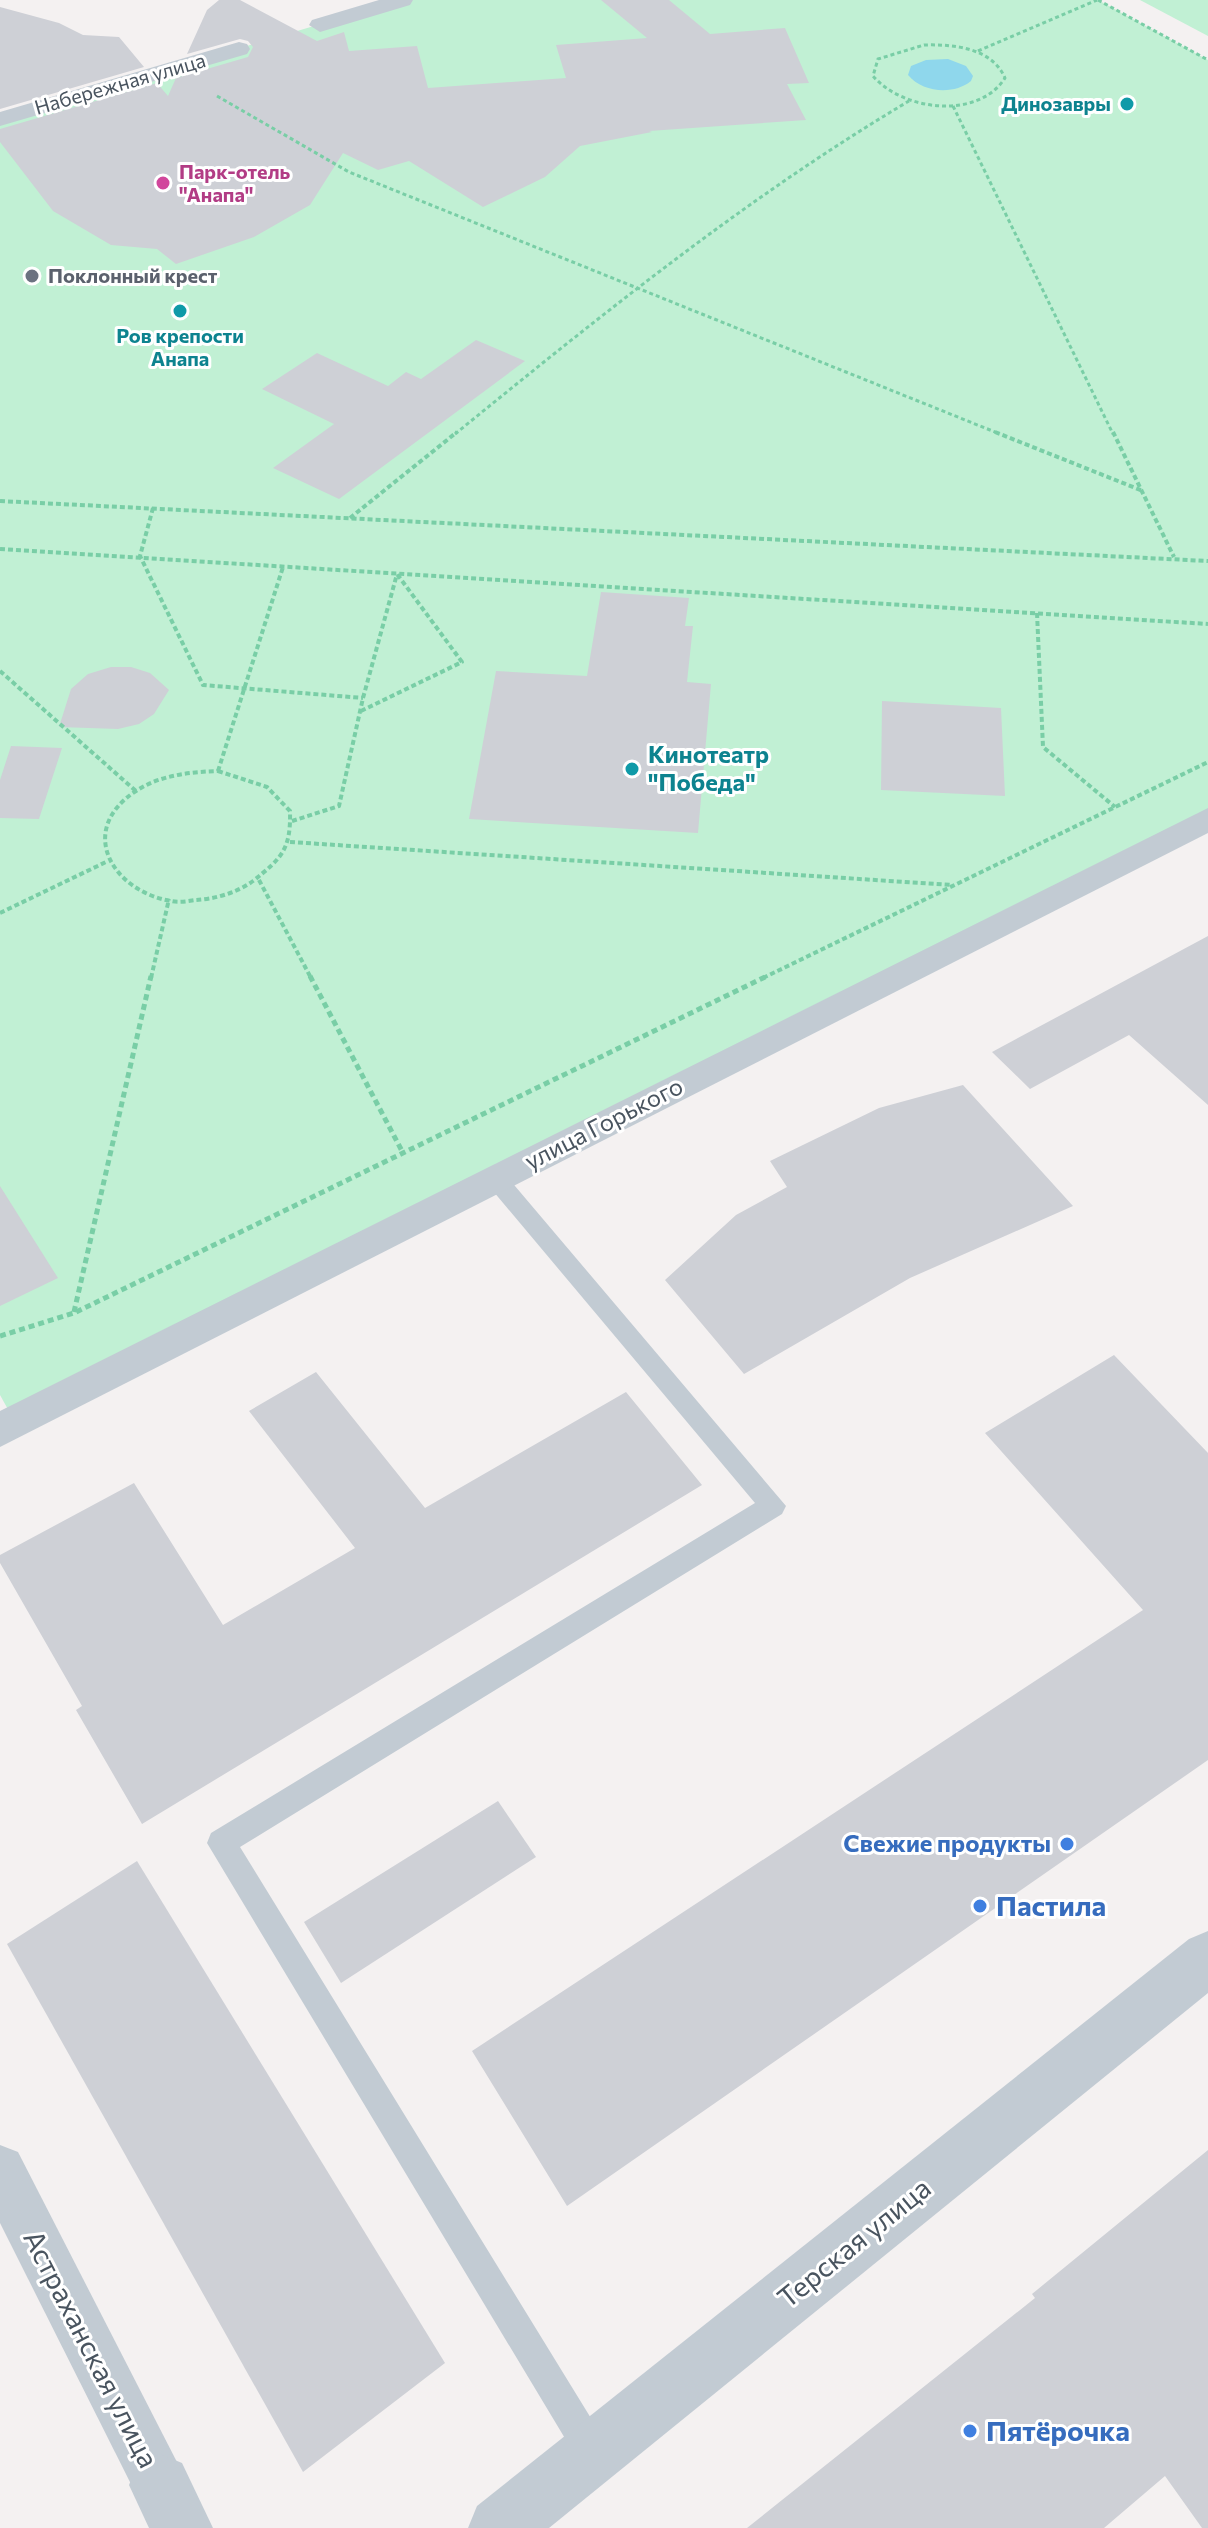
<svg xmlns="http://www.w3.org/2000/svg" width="1208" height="2528" font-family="Commissioner,sans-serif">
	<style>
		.green { fill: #c1f0d4 }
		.water { fill: #8fd7ec }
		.building { fill: #ced0d6 }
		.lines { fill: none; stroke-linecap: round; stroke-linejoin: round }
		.path-far2 { stroke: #79cea6; stroke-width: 3; stroke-dasharray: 4 3; stroke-linecap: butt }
		.path-far1 { stroke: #79cea6; stroke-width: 4; stroke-dasharray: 5 3; stroke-linecap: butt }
		.path { stroke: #79cea6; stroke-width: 5; stroke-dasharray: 6 4; stroke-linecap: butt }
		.service { fill: #c2cbd3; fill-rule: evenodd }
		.pedestrian { fill: #c2cbd3; fill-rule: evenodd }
		.minor { fill: #c2cbd3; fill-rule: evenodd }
		.culture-dot { fill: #0f9aa8; stroke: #fff; stroke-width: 3 }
		.hotel-dot { fill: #d1479c; stroke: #fff; stroke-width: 3 }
		.worship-dot { fill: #6b7280; stroke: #fff; stroke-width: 3 }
		.shop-dot { fill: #3f7fe0; stroke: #fff; stroke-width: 3 }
		.labels { text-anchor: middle; stroke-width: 6; stroke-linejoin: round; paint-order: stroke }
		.far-street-label { font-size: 20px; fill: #49545f; stroke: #fff }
		.far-culture-label { font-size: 20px; font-weight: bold; fill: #0d838f; stroke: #fff; text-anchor: end }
		.far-hotel-label { font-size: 20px; font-weight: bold; fill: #b23c85; stroke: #fff; text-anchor: start }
		.far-worship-label { font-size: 20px; font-weight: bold; fill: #5b616d; stroke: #fff; text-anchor: start }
		.culture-label { font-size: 24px; font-weight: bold; fill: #0d838f; stroke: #fff; text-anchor: start }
		.street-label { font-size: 24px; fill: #49545f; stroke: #fff }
		.shop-label { font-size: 24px; font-weight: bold; fill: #366cbe; stroke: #fff; text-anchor: end }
		.near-shop-label { font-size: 28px; font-weight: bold; fill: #366cbe; stroke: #fff; text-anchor: start }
		.near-street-label { font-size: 28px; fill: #49545f; stroke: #fff }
	</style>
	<rect width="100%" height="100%" fill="#f4f1f1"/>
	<g class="green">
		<path d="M402 0H1098L1208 60V819L15 1422 0 1395V119Z"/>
		<path d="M1140 0H1208V36Z"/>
	</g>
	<path class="water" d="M948 59 966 66 973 76 971 81C954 95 923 93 908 75L911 66 926 60Z"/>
	<g class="building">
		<path d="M219 0H240L317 41 344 32 349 51 417 46 428 88 566 78 556 45 647 38 601 0H669L710 34 785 28 809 83 787 84 806 120 649 131 652 132 580 146 545 177 483 207 409 161 378 170 343 153 310 205 254 237 176 264 157 249 111 245 53 211 0 142V129L157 83 168 96 176 78 248 57 253 47 248 41 240 39 187 54 207 10Z"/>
		<path d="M0 7 59 23 83 35 119 37 144 67 0 109Z"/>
		<path d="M476 340 525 361 339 499 273 468 334 424 262 389 317 353 388 386 406 372 421 379Z"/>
		<path d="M601 592 689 598 685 626H693L687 682 711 684 698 833 469 819 496 671 587 676Z"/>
		<path d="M111 667H131L150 673 169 690 154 714 139 724 118 729 59 727 71 689 88 674Z"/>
		<path d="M882 701 1001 708 1005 796 881 790Z"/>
		<path d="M11 746 62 748 39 819 0 818V780Z"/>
		<path d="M1208 936V1105L1129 1035 1030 1089 992 1052Z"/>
		<path d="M963 1085 1073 1206 910 1278 744 1374 665 1280 736 1215 787 1187 770 1161 879 1108Z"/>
		<path d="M0 1186 58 1278 0 1306Z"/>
		<path d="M1114 1355 1208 1453V1760L567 2206 472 2051 1143 1610 985 1433Z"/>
		<path d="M316 1372 425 1508 626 1392 702 1485 142 1824 76 1710 82 1706 0 1563V1555L134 1483 223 1625 355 1548 249 1411Z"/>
		<path d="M498 1801 536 1857 341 1983 304 1922Z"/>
		<path d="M137 1861 445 2363 303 2472 7 1944Z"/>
		<path d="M1208 2150V2528H1202L1165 2476 1104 2528H747L1035 2298 1032 2294Z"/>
	</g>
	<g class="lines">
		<g class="path-far2">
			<path d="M1098 0 1208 60"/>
			<path d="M924 45C954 44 992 48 1005 78 978 120 903 111 873 76L878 59Z"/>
			<path d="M978 51 1097 0"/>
			<path d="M217 96 349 172 1000 434"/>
			<path d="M953 106 1113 434"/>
			<path d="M455 434C600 316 747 197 909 101"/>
		</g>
		<g class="path-far1">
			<path d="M995 432 1143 491"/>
			<path d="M1113 432 1174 557"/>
			<path d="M0 501 1208 561"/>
			<path d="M153 508 140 556 203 685 363 698"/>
			<path d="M350 518 457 432"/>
			<path d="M0 549 1208 624"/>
			<path d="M1037 613 1043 747 1115 807"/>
			<path d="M0 671 137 792"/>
			<path d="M361 711 462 662 397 574"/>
			<path d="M218 771 267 787 290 811C291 849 282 858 253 881 237 893 214 899 196 900 188 901 179 903 171 901 112 891 76 830 136 791 160 775 190 772 218 771Z"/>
			<path d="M218 771 283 567"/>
			<path d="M292 821 339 806 363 698 397 574"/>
			<path d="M290 842 952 885"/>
			<path d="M259 880 311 978"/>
			<path d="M0 913 108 861"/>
			<path d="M151 978 169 899"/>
			<path d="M763 978 1208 762"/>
		</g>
		<g class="path">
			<path d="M310 976 403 1153"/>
			<path d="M74 1312 151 976"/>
			<path d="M0 1336 74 1313 767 976"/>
		</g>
		<path class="service" d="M496 1170 504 1173 786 1506 782 1514 240 1847 605 2441 610 2453 605 2465 593 2470 581 2465 207 1843 211 1833 755 1503 488 1185 484 1179 488 1173Z"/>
		<g class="pedestrian">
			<path d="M379 0H413L410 5 320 32 309 25 312 20Z"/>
			<path d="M239 42 247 44 250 49 247 54 0 126V112Z"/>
			<path d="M1208 808V833L0 1447V1411Z"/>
			<path d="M0 2145 18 2152 179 2466 187 2485 179 2504 160 2512 141 2504 0 2223Z"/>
		</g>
		<g class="minor">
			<path d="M1208 1931V1993L549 2528H468L477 2506 1189 1939Z"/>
			<path d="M160 2454 182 2463 213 2528H149L129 2485 138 2463Z"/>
		</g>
	</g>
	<g class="culture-dot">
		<circle cx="1127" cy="104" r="8"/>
		<circle cx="180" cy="311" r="8"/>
		<circle cx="632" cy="769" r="8"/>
	</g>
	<circle class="hotel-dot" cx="163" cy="183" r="8"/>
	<circle class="worship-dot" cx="32" cy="276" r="8"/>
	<g class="shop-dot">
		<circle cx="1067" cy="1844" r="8"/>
		<circle cx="980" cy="1906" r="8"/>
		<circle cx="970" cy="2431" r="8"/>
	</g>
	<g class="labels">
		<g class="far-street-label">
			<text transform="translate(120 84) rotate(-16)" y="7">Набережная улица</text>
		</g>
		<g class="far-culture-label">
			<text x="1111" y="111">Динозавры</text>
			<text x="180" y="343" text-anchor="middle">Ров крепости<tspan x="180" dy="23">Анапа</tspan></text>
		</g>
		<g class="far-hotel-label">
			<text x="179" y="179">Парк-отель<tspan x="179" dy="23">"Анапа"</tspan></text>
		</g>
		<g class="far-worship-label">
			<text x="48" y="283">Поклонный крест</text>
		</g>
		<g class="culture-label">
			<text x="648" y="763">Кинотеатр<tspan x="648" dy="28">"Победа"</tspan></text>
		</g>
		<g class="street-label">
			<text transform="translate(604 1124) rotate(-27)" y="8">улица Горького</text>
		</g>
		<g class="shop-label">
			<text x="1051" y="1852">Свежие продукты</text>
		</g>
		<g class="near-shop-label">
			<text x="996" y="1916">Пастила</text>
			<text x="986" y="2441">Пятёрочка</text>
		</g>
		<g class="near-street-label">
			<text transform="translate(854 2243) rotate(-39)" y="10">Терская улица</text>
			<text transform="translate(91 2349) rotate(63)" y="10">Астраханская улица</text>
		</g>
	</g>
</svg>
